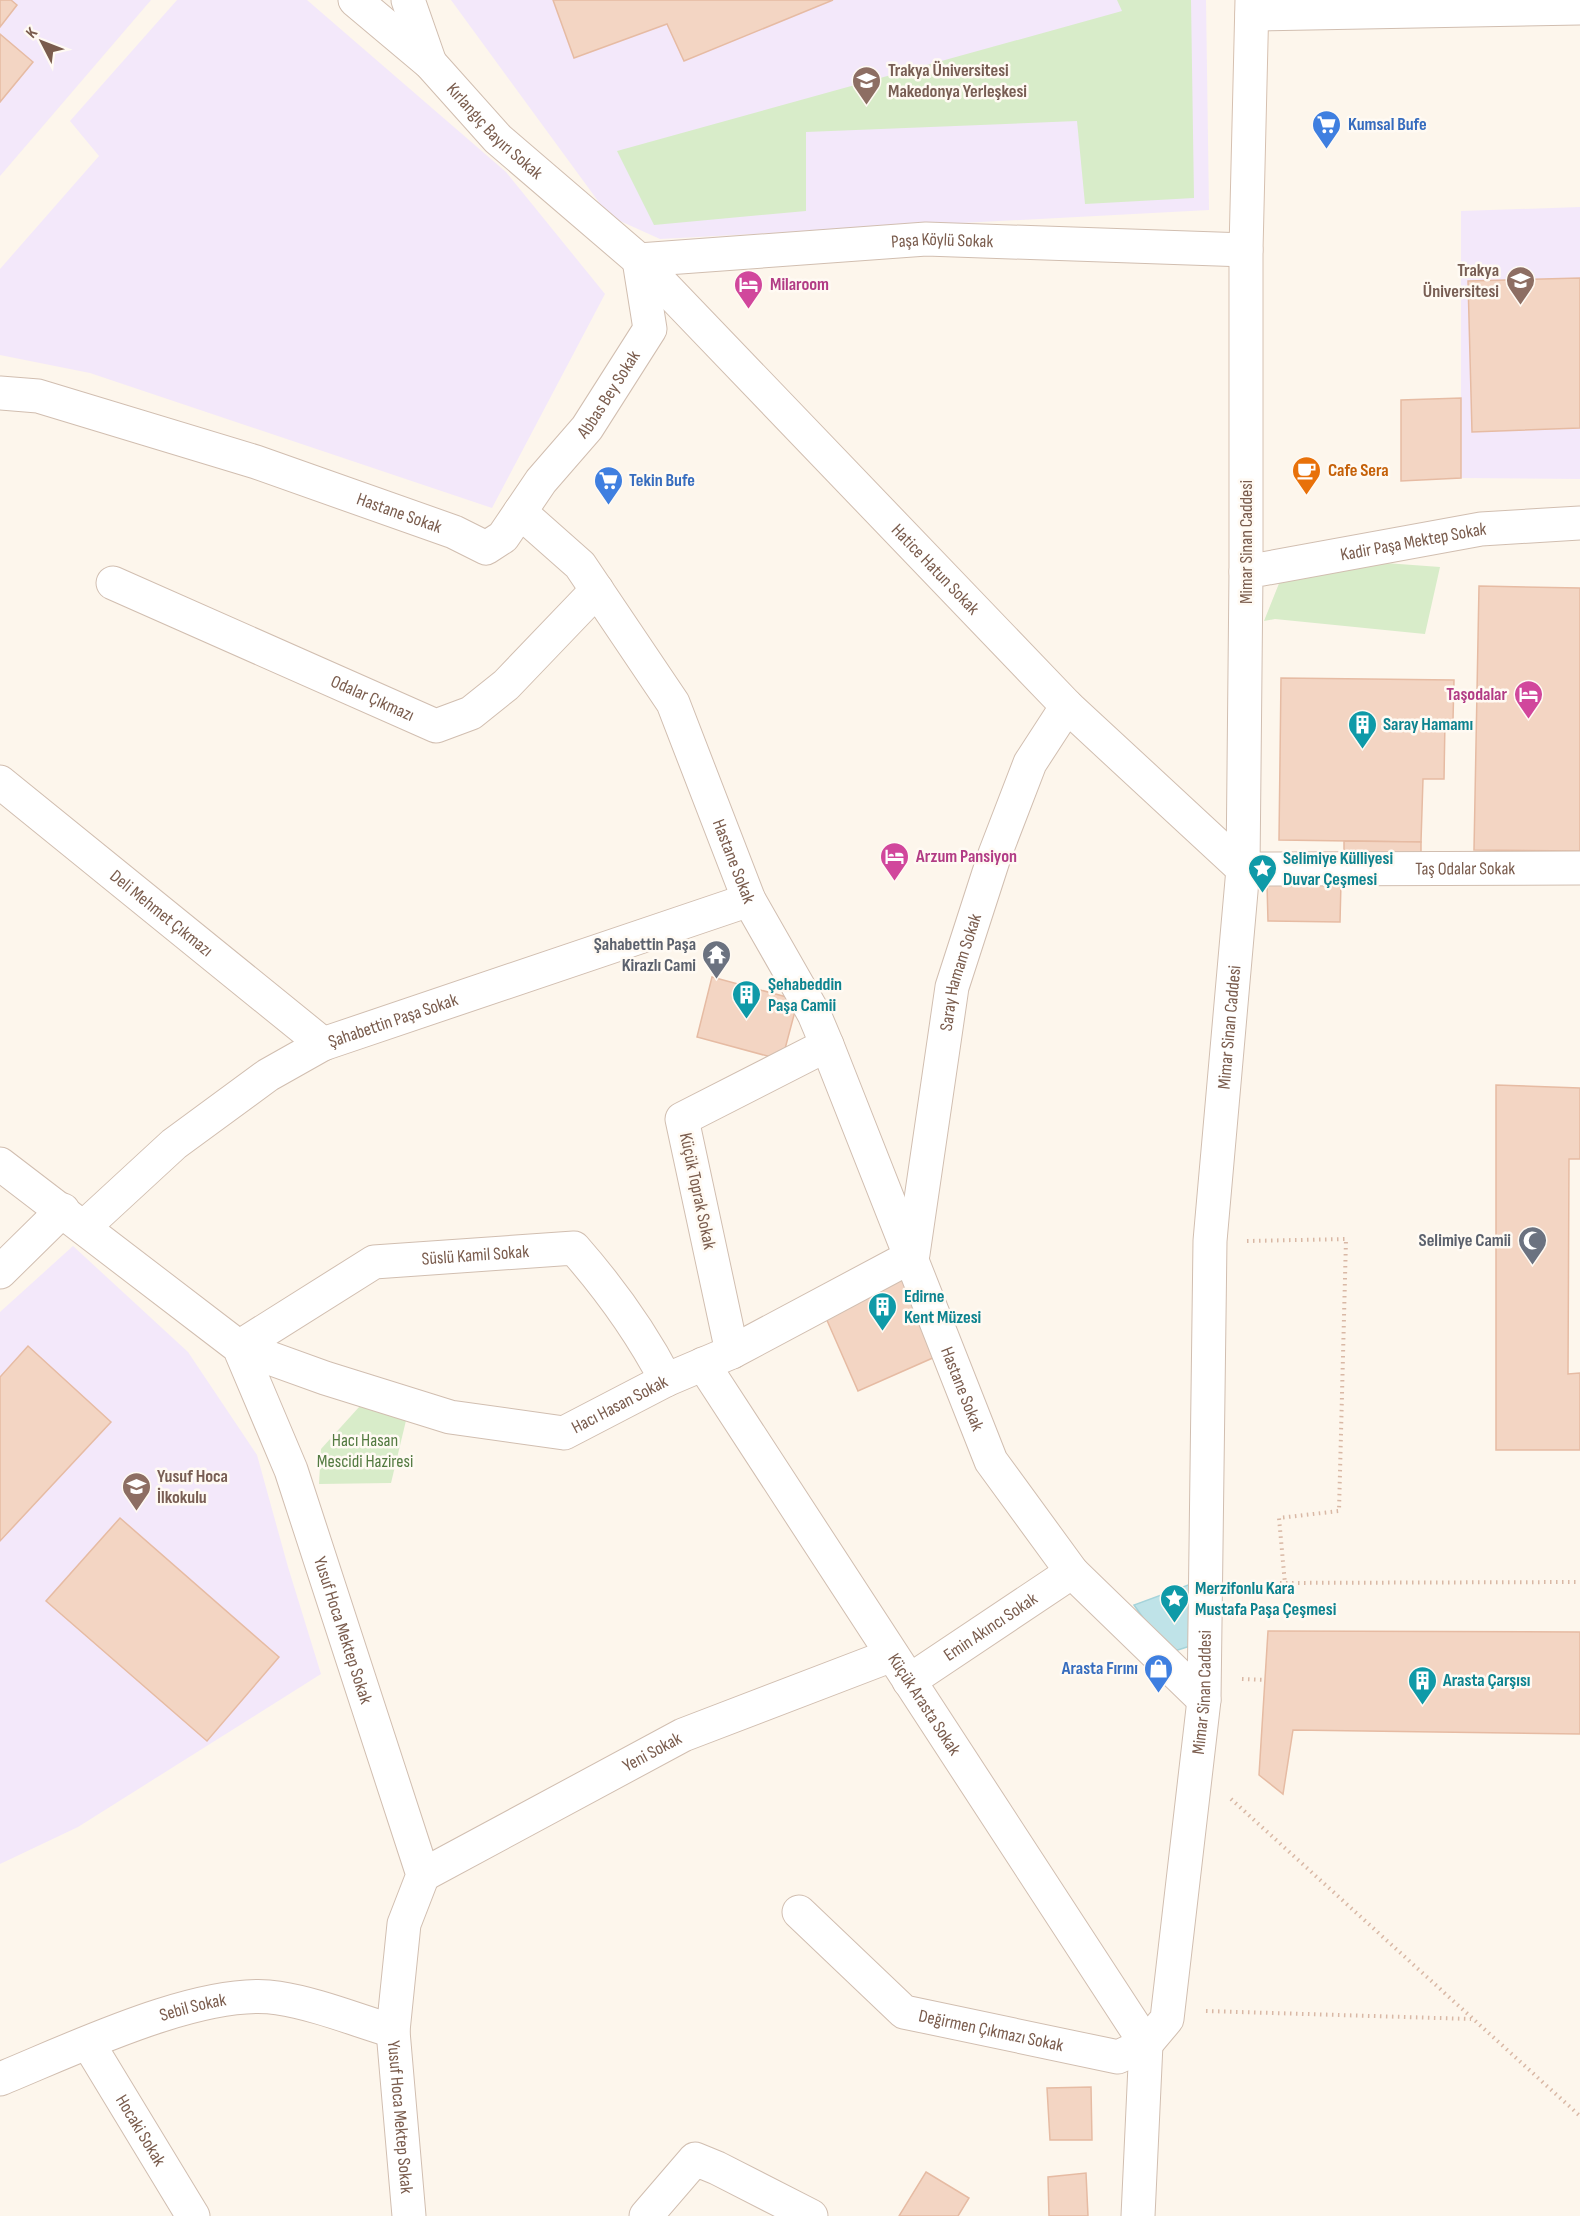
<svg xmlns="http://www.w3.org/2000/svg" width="1580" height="2216" font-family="'Sofia Sans Condensed',sans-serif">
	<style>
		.education { fill: #f3e8fa }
		.green { fill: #d8ecc9 }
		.water { fill: #bfe3e8; stroke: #a5d3da; stroke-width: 1.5 }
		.building { fill: #f3d5c3; stroke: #e6bba3; stroke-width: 1.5 }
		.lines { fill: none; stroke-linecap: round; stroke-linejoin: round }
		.street-casing { stroke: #d1beb0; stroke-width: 35 }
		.secondary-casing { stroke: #d6c0b0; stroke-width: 35 }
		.path { stroke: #d9b8a5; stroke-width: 4; stroke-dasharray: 1.5 4.5; stroke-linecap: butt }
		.street { stroke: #fff; stroke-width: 33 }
		.secondary { stroke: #fff; stroke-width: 33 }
		.labels { text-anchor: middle; stroke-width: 5; stroke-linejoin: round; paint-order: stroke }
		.education-label { font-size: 18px; font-weight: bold; fill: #785e54; stroke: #fffaf3; text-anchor: start }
		.shop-label { font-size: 18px; font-weight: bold; fill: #366cbe; stroke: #fffaf3; text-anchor: start }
		.street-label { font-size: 18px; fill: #7a5c4d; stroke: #fffaf3 }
		.hotel-label { font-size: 18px; font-weight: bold; fill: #b23c85; stroke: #fffaf3; text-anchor: start }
		.food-label { font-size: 18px; font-weight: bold; fill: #c56008; stroke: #fffaf3; text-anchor: start }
		.culture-label { font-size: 18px; font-weight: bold; fill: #0d838f; stroke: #fffaf3; text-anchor: start }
		.worship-label { font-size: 18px; font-weight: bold; fill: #5b616d; stroke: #fffaf3; text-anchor: end }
		.park-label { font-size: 18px; fill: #537a41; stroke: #fffaf3 }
	</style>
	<rect width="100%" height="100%" fill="#fdf6ec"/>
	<g class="education">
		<path d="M0 0H151L0 176Z"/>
		<path d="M177 0H307L506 172 605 294 492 508 90 373 0 355V269L99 156 70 121Z"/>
		<path d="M451 0H1206L1209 210 660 239 609 216Z"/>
		<path d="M1580 207V479L1461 478V211Z"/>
		<path d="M73 1246 188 1352 257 1455 288 1567 321 1674 78 1827 0 1864V1312Z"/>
	</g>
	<g class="green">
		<path d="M1117 0H1191L1194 198 1085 204 1077 121 806 132V211L654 225 617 151 1122 11Z"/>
		<path d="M1290 556 1440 567 1425 634 1275 619 1264 621Z"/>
		<path d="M360 1406 409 1408 391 1483 319 1484 321 1449Z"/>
	</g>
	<path class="water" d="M1199 1581 1200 1643 1168 1653 1134 1605Z"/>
	<g class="building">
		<path d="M0 0H11L17 5 0 27Z"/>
		<path d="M553 0H833L684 61 667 24 574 58Z"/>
		<path d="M0 34 33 62 0 102Z"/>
		<path d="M1580 278V428L1472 432 1468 281Z"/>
		<path d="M1461 398V478L1401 481V400Z"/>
		<path d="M1479 586 1580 588V851L1474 850Z"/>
		<path d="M1281 678 1454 680 1453 720 1445 721 1444 779H1423L1421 842 1279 840Z"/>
		<path d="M1344 841 1421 842V870L1344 869Z"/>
		<path d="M1341 882 1340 922 1268 921 1267 884Z"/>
		<path d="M712 977 798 1000 782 1060 697 1037Z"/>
		<path d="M1496 1085 1580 1088V1159H1569L1568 1374 1580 1373V1450H1496Z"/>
		<path d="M907 1271 944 1353 858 1391 822 1309Z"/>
		<path d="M28 1346 111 1422 0 1541V1377Z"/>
		<path d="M120 1518 279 1657 207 1741 46 1601Z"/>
		<path d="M1268 1631 1580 1632V1734L1293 1730 1283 1794 1259 1775Z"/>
		<path d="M1091 2087 1092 2140H1050L1047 2088Z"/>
		<path d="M926 2172 969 2198 958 2216H899Z"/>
		<path d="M1086 2173 1088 2216H1049L1048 2177Z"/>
	</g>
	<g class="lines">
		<defs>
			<g id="street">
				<path id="s1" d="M355 0 430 63 498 139 639 260 1067 706 1243 869 1580 868"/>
				<path d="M408 0 430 63"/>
				<path d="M1252 14 1580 8"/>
				<path id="s2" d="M639 260 926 239 1246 250"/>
				<path id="s3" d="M0 393 38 396 256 462 454 532 486 548 503 537 541 481 587 428 650 329 639 260"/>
				<path id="s4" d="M520 512 580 565 673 703 749 900 814 1014 827 1045 991 1461 1072 1572 1204 1700"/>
				<path id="s5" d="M113 583 436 726 471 713 506 685 597 590"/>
				<path id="s6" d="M0 782 323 1044"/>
				<path id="s7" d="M0 1164 239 1347 291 1470 423 1875 404 1924 393 2031 409 2216"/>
				<path id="s8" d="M84 1227 174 1144 268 1075 323 1044 749 900"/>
				<path id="s9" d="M913 1254 952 987 995 854 1030 763 1067 706"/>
				<path d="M0 1272 63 1210"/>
				<path id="s10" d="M239 1347 325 1378 450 1417 564 1433 666 1380 732 1352 912 1256"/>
				<path id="s11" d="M239 1347 374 1262 574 1248C610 1289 641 1332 666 1380"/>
				<path d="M732 1352 682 1119 827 1045"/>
				<path id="s12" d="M703 1364 1146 2044"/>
				<path id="s13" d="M909 1681 1072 1572"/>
				<path id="s14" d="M423 1875 683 1735 892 1655"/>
				<path id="s15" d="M799 1912 904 2012 1118 2057 1146 2044 1167 2019 1204 1700 1210 1241 1243 869 1246 572 1481 529 1580 523"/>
				<path id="s16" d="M88 2043 193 2216"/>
				<path id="s17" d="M0 2079C71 2050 203 1986 278 1998 317 2004 356 2020 393 2031"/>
				<path d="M646 2216 695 2159 717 2168 811 2216"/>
				<path d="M1138 2216 1146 2044"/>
			</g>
			<path id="secondary" d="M1246 572V250L1252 0"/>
		</defs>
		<use href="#street" class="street-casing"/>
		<use href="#secondary" class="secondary-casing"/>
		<g class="path">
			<path d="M1247 1241 1346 1239 1339 1511 1279 1518 1285 1584"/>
			<path d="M1268 1583 1580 1582"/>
			<path d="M1242 1679 1265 1680"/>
			<path d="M1231 1799 1580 2116"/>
			<path d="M1206 2011 1471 2019"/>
		</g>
		<use href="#street" class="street"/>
		<use href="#secondary" class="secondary"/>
	</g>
	<defs>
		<symbol id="university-pin" viewBox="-11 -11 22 30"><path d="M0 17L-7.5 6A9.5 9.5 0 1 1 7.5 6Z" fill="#8d6e63" stroke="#fffaf3"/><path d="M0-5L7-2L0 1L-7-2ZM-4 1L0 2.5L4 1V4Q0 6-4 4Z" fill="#fff"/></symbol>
		<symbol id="supermarket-pin" viewBox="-11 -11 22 30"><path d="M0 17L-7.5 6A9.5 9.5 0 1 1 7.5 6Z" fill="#3f7fe0" stroke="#fffaf3"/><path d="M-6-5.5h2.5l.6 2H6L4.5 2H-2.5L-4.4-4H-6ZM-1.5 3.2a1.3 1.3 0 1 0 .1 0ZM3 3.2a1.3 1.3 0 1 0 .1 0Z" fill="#fff"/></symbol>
		<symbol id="hotel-pin" viewBox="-11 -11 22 30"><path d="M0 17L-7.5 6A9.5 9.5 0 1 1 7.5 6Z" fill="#d1479c" stroke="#fffaf3"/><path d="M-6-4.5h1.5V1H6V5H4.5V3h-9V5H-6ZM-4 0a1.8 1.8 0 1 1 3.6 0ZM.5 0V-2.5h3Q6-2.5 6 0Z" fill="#fff"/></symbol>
		<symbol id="cafe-pin" viewBox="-11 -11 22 30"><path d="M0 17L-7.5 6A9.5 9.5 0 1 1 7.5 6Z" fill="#e8710a" stroke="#fffaf3"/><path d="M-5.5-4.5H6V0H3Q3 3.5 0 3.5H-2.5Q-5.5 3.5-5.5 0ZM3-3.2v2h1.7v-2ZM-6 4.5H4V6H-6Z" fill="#fff"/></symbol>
		<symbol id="building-pin" viewBox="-11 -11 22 30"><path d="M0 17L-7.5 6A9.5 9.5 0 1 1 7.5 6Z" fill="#0f9aa8" stroke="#fffaf3"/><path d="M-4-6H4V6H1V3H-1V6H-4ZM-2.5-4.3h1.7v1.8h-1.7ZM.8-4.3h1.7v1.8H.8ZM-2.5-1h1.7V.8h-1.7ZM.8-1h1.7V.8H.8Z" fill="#fff"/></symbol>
		<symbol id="sight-pin" viewBox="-11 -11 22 30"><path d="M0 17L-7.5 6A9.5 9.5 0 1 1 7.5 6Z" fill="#0f9aa8" stroke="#fffaf3"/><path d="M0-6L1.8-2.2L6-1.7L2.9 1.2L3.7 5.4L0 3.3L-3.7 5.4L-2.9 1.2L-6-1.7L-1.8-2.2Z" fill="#fff"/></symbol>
		<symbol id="temple-pin" viewBox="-11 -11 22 30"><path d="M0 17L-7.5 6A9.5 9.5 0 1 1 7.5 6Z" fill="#6b7280" stroke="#fffaf3"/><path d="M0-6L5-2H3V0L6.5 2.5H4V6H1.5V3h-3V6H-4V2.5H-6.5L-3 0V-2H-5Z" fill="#fff"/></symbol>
		<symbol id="mosque-pin" viewBox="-11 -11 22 30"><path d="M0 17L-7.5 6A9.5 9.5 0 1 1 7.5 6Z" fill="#6b7280" stroke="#fffaf3"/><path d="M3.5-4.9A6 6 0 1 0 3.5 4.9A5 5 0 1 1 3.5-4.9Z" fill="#fff"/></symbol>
		<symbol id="school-pin" viewBox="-11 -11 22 30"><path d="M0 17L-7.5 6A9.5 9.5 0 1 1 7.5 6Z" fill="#8d6e63" stroke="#fffaf3"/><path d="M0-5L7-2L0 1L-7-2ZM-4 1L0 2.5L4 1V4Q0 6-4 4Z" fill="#fff"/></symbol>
		<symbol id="shop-pin" viewBox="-11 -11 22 30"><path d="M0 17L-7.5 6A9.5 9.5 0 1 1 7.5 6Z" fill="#3f7fe0" stroke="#fffaf3"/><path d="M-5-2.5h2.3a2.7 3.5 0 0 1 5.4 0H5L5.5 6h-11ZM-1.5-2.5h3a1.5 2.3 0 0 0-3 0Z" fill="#fff"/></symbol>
	</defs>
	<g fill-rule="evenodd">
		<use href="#university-pin" x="850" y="64" width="33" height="45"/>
		<use href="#supermarket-pin" x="1310" y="108" width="33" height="45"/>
		<use href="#university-pin" x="1504" y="264" width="33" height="45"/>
		<use href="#hotel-pin" x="732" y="268" width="33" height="45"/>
		<use href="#cafe-pin" x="1290" y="454" width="33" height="45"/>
		<use href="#supermarket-pin" x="592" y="464" width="33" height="45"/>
		<use href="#hotel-pin" x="1512" y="678" width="33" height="45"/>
		<use href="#building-pin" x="1346" y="708" width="33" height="45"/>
		<use href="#hotel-pin" x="878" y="840" width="33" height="45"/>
		<use href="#sight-pin" x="1246" y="852" width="33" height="45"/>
		<use href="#temple-pin" x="700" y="938" width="33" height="45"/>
		<use href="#building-pin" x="730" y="978" width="33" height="45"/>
		<use href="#mosque-pin" x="1516" y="1224" width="33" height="45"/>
		<use href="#building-pin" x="866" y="1290" width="33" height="45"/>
		<use href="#school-pin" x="120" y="1470" width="33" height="45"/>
		<use href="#sight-pin" x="1158" y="1582" width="33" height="45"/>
		<use href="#shop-pin" x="1142" y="1652" width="33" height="45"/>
		<use href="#building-pin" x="1406" y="1664" width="33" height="45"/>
	</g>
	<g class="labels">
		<g class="education-label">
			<text x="888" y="76">Trakya Üniversitesi<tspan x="888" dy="21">Makedonya Yerleşkesi</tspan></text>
			<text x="1499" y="276" text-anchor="end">Trakya<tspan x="1499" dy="21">Üniversitesi</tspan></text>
			<text x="157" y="1482">Yusuf Hoca<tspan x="157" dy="21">İlkokulu</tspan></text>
		</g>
		<g class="shop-label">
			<text x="1348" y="130">Kumsal Bufe</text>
			<text x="629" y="486">Tekin Bufe</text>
			<text x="1138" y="1674" text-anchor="end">Arasta Fırını</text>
		</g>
		<g class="street-label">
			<text dy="6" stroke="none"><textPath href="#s1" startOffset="192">Kırlangıç Bayırı Sokak</textPath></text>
			<text dy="6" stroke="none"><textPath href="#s2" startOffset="304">Paşa Köylü Sokak</textPath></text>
			<text dy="6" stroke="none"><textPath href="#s3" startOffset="710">Abbas Bey Sokak</textPath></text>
			<text dy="6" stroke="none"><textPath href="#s3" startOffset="418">Hastane Sokak</textPath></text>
			<text transform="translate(1246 542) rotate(-90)" y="6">Mimar Sinan Caddesi</text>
			<text dy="6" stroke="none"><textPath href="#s15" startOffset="2048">Kadir Paşa Mektep Sokak</textPath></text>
			<text dy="6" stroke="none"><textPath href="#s1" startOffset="814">Hatice Hatun Sokak</textPath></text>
			<text dy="6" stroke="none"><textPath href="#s5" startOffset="284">Odalar Çıkmazı</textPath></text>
			<text dy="6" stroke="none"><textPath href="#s4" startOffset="416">Hastane Sokak</textPath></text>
			<text dy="6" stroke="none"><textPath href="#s1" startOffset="1466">Taş Odalar Sokak</textPath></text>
			<text dy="6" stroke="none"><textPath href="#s6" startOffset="208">Deli Mehmet Çıkmazı</textPath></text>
			<text dy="6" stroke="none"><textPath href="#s9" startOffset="286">Saray Hamam Sokak</textPath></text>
			<text dy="6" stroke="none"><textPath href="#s8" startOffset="376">Şahabettin Paşa Sokak</textPath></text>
			<text dy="6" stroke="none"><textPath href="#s15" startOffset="1422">Mimar Sinan Caddesi</textPath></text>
			<text transform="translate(698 1191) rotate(78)" y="6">Küçük Toprak Sokak</text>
			<text dy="6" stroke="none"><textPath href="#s11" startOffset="261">Süslü Kamil Sokak</textPath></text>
			<text dy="6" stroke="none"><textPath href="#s4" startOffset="992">Hastane Sokak</textPath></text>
			<text dy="6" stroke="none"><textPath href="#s10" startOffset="400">Hacı Hasan Sokak</textPath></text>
			<text dy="6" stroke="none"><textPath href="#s13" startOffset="98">Emin Akıncı Sokak</textPath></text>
			<text dy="6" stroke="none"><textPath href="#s7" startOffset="603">Yusuf Hoca Mektep Sokak</textPath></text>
			<text dy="6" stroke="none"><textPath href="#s15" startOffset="756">Mimar Sinan Caddesi</textPath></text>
			<text dy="6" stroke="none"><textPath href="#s12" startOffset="406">Küçük Arasta Sokak</textPath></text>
			<text dy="6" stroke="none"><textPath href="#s14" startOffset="260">Yeni Sokak</textPath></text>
			<text dy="6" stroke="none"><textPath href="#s17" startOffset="206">Sebil Sokak</textPath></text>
			<text dy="6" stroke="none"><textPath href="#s15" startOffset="234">Değirmen Çıkmazı Sokak</textPath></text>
			<text dy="6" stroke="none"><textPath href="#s7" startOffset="1107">Yusuf Hoca Mektep Sokak</textPath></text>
			<text dy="6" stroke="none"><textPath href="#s16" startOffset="102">Hocaki Sokak</textPath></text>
		</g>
		<g class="hotel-label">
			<text x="770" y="290">Milaroom</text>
			<text x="1507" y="700" text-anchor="end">Taşodalar</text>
			<text x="916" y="862">Arzum Pansiyon</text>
		</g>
		<g class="food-label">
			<text x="1328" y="476">Cafe Sera</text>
		</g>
		<g class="culture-label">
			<text x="1383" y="730">Saray Hamamı</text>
			<text x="1283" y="864">Selimiye Külliyesi<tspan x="1283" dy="21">Duvar Çeşmesi</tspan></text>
			<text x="768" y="990">Şehabeddin<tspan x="768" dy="21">Paşa Camii</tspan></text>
			<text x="904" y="1302">Edirne<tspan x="904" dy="21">Kent Müzesi</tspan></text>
			<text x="1195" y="1594">Merzifonlu Kara<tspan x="1195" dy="21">Mustafa Paşa Çeşmesi</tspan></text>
			<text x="1443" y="1686">Arasta Çarşısı</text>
		</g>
		<g class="worship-label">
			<text x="696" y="950">Şahabettin Paşa<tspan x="696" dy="21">Kirazlı Cami</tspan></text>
			<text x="1511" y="1246">Selimiye Camii</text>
		</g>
		<g class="park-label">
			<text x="365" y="1446">Hacı Hasan<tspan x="365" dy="21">Mescidi Haziresi</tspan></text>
		</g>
	</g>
	<g transform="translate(42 42) rotate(312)" stroke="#fffaf3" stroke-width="4.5" paint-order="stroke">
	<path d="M0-4.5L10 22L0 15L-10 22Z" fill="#7a5c4d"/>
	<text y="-9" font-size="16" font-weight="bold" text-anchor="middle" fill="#7a5c4d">K</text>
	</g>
</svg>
